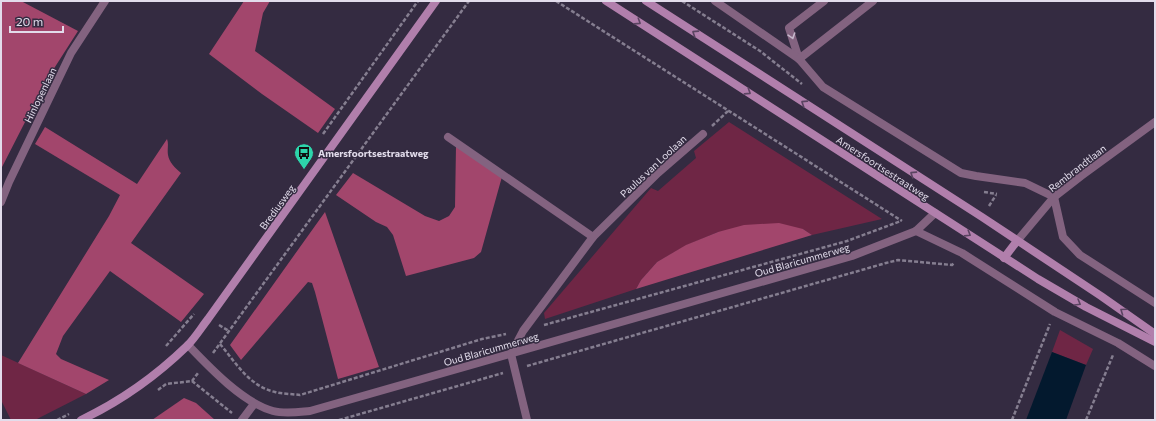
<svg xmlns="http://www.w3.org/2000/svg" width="1156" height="421" font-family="Commissioner,sans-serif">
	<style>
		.green { fill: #6f2645 }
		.forest { fill: #a2466c }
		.water { fill: #03192e }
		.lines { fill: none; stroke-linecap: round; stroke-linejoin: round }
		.path { stroke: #857e90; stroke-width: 2.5; stroke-dasharray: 4 2; stroke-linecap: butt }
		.service { stroke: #836380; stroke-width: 8 }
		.minor { stroke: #836380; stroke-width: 8 }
		.secondary { stroke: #b17fac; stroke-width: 8 }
		.oneway { stroke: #5a4461 }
		.oneway2 { stroke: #c6b8cb }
		.labels { text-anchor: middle; stroke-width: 3; stroke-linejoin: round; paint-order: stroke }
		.street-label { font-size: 10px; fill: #e2dceb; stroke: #342b41 }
		.poi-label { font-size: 10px; font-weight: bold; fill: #e2dceb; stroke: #342b41; text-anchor: start }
	</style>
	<rect width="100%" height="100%" fill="#342b41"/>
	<g class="green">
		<path d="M729 122 882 219 812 235 803 229 718 232 687 245 657 262 641 280 636 289 545 319 544 313 651 188 658 191 696 158 694 151Z"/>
		<path d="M1060 330 1093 349 1086 365 1052 352Z"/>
		<path d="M1 355 86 394 35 420H11L1 400Z"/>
	</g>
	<g class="forest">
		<path d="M1 1H21L78 31 46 81 1 169Z"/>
		<path d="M244 1H270L263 13 255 51 335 109 318 133 262 94 209 54Z"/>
		<path d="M45 127 137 184 167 139C169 144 167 149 168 155 169 162 175 168 181 173L131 243 204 294 181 322 110 271 63 336 56 354 61 359 109 380 86 394 18 363 109 216 120 195 35 144Z"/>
		<path d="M456 146 503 173 481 252 474 258 406 276 393 235 387 227 376 222 336 195 353 173 425 216 439 221 449 216 455 207Z"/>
		<path d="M325 212 379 367 338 379 315 292 312 283 308 282 241 360 230 345Z"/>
		<path d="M779 223 803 229 812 235 636 289 641 280 657 262 686 245 718 232 744 225Z"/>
		<path d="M184 398 196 403 215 420H152Z"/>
	</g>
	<path class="water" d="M1052 352 1086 365 1066 420H1026Z"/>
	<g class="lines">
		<g class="path">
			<path d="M556 1 902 221"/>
			<path d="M682 1 760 51 802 84"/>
			<path d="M712 126 728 111"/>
			<path d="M323 134 418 1"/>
			<path d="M984 192 997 194"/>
			<path d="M989 206 996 195"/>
			<path d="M219 325 229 331"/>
			<path d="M544 325 847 241 901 221"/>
			<path d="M220 344C236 363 249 386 275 392 283 394 292 394 300 395L482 339 506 334"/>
			<path d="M166 346 194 314"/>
			<path d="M213 353 469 1"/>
			<path d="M527 366 886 263 898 260 952 265 954 263"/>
			<path d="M192 381 232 413"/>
			<path d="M158 390 166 384 192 381 198 373"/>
			<path d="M57 420 69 414"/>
			<path d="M339 420 503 373"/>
			<path d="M1012 420 1050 324"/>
			<path d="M1086 420 1113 355"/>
		</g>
		<path class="service" d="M799 59 789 28 824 1"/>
		<g class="minor">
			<path d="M715 1 799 59 823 87 961 173 976 176 1025 183 1054 197 1063 237 1080 255 1155 303"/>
			<path d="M799 59 873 1"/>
			<path d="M448 137 593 237"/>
			<path d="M1 202 9 182 71 53 105 1"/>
			<path d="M916 231 962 253 1055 312 1118 343 1155 366"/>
			<path d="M1017 241 1054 197 1081 176 1155 122"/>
			<path d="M188 345C209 367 243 403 273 411 285 414 298 412 310 411L852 256 916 231 935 213"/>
			<path d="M242 420 254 404"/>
			<path d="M527 420 511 354 523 331 593 237 658 173 703 134"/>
		</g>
		<g class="secondary">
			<path d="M606 1 1038 279 1086 307 1155 342"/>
			<path d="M646 1 982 217 1101 296 1155 334"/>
			<path d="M1004 258 1017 241"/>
			<path d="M81 420C119 402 157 375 187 346 195 338 201 328 208 319L436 1"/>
		</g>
	</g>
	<defs><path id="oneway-chevron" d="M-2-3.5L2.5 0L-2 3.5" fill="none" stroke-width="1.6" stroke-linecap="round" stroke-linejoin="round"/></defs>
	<g class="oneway">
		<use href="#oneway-chevron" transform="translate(638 22) rotate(33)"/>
		<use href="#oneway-chevron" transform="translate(695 33) rotate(-147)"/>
		<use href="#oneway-chevron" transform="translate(748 92) rotate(33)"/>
		<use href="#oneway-chevron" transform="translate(804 103) rotate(-147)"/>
		<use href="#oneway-chevron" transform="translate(913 174) rotate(-147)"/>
		<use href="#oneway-chevron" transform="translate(968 234) rotate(32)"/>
		<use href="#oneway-chevron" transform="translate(1078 303) rotate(30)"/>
		<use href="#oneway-chevron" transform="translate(1123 311) rotate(-145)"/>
	</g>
	<use class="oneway2" href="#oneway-chevron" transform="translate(792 36) rotate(72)"/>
	<defs>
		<symbol id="bus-pin" viewBox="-11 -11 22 30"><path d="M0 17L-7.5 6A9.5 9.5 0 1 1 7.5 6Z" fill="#2dd5ab" stroke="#342b41"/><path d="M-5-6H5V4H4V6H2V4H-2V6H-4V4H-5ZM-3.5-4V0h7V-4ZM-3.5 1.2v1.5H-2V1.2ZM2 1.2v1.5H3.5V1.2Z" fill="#111"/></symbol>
	</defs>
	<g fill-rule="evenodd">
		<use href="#bus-pin" x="293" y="142" width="22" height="30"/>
	</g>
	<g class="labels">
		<g class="street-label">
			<text transform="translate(40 95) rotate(-64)" y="4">Hinlopenlaan</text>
			<text transform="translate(653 166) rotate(-43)" y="4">Paulus van Loolaan</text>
			<text transform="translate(883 168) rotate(33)" y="4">Amersfoortsestraatweg</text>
			<text transform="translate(1077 168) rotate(-38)" y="4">Rembrandtlaan</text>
			<text transform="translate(277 207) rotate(-54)" y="4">Brediusweg</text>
			<text transform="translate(802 260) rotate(-16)" y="4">Oud Blaricummerweg</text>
			<text transform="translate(491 349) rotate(-16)" y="4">Oud Blaricummerweg</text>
		</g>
		<g class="poi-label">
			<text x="318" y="157">Amersfoortsestraatweg</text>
		</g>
	</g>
	<rect width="1156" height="421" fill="none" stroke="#e2dceb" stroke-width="4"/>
	<path d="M10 26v6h53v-6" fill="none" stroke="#e2dceb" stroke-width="2"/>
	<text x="16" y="26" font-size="12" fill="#e2dceb" stroke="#342b41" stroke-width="3" paint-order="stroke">20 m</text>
</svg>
